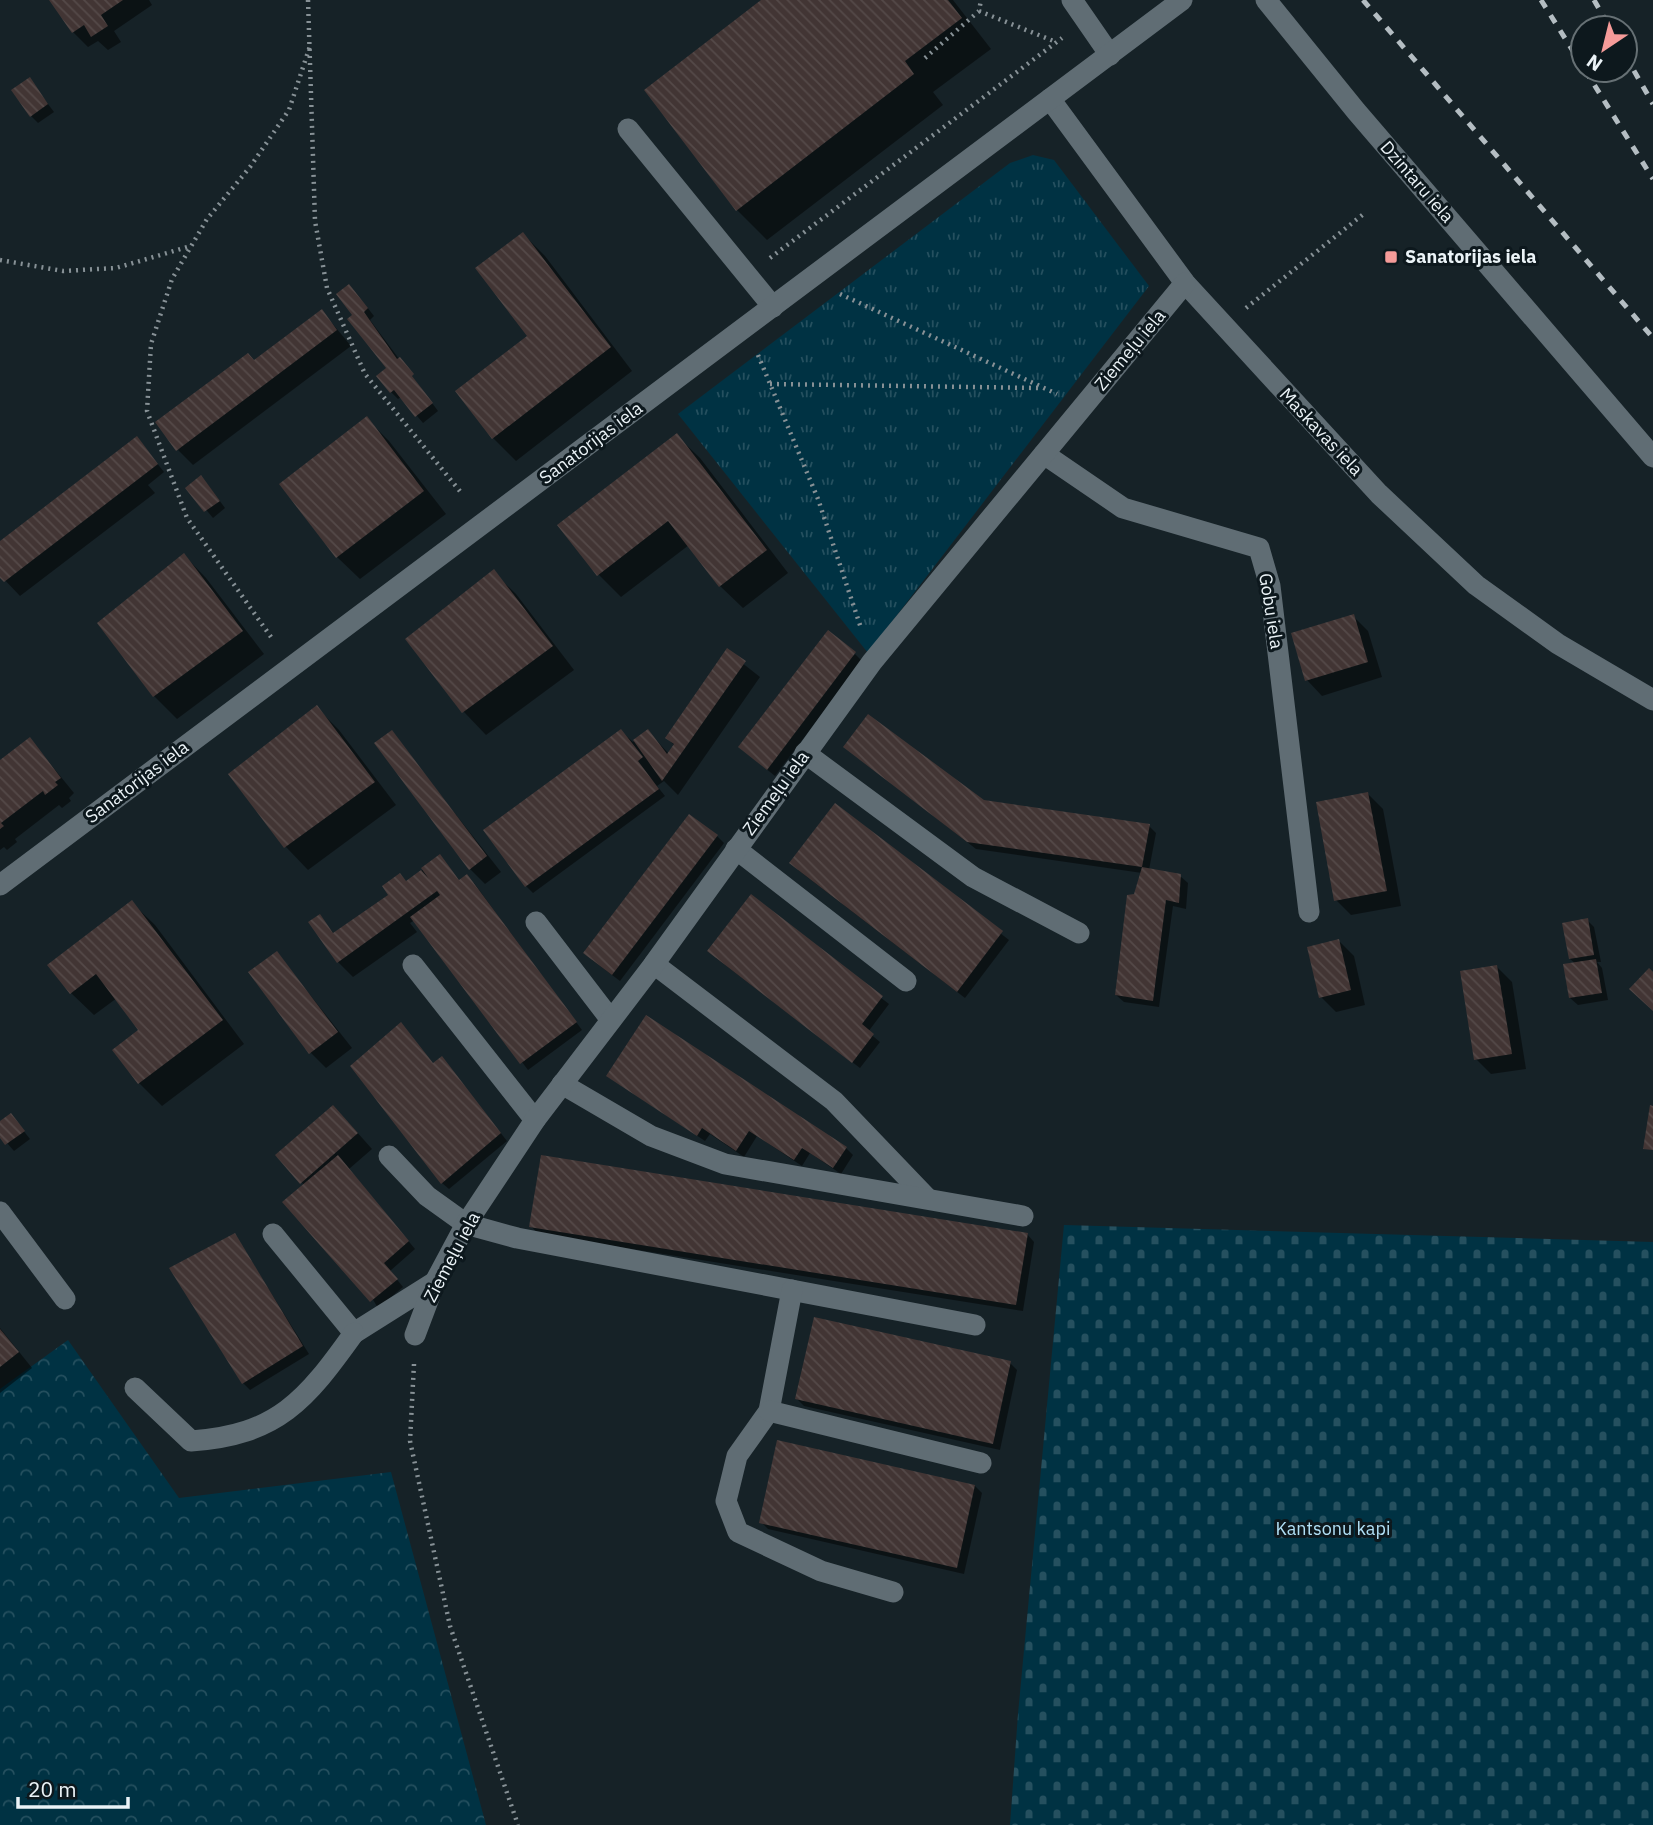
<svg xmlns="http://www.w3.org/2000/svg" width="1653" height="1825" font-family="'IBM Plex Sans',sans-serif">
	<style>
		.grass { fill: url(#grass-tufts) }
		.forest { fill: url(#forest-crowns) }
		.cemetery { fill: url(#cemetery-stones) }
		.shadow { fill: #0007 }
		.building { fill: url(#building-back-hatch) }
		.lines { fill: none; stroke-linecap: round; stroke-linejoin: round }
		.path { stroke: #879196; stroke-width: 4.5; stroke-dasharray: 2 5; stroke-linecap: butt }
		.lane { stroke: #606d74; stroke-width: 21 }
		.street { stroke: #606d74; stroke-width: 21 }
		.secondary { stroke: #606d74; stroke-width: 21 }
		.rail { stroke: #b4bdc2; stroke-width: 5; stroke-dasharray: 9 9; stroke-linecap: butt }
		.poi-dot { fill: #f59b99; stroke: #0d181d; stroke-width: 2.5 }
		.labels { text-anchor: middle; stroke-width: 6; stroke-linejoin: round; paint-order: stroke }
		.street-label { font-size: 18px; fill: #ebf3f7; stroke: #0d181d }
		.poi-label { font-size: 18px; font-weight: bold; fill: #ebf3f7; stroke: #0d181d; text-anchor: start }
		.park-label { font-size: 18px; fill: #b1e0f6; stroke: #0d181d }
	</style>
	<defs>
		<pattern id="grass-tufts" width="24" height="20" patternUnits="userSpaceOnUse" patternTransform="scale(1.75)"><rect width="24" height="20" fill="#003243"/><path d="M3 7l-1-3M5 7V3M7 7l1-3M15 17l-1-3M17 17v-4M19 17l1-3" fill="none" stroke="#25505f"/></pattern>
		<pattern id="forest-crowns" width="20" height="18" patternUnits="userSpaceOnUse" patternTransform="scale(1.75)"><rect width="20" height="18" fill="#003243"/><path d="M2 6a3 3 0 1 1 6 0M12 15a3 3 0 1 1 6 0" fill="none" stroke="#25505f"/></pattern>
		<pattern id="cemetery-stones" width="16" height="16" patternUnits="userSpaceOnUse" patternTransform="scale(1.75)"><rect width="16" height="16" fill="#003243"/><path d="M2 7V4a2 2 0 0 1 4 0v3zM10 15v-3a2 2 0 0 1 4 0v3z" fill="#25505f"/></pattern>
		<pattern id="building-back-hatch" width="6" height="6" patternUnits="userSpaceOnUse" patternTransform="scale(1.75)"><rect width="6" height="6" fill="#423534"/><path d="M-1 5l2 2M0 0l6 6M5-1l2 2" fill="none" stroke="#544948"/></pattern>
	</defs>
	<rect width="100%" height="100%" fill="#162227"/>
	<path class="grass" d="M1033 155 1054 160 1149 286 868 653 678 414 1010 163Z"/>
	<path class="forest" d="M68 1340 179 1498 391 1472 486 1825H0V1389Z"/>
	<path class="cemetery" d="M1064 1225 1653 1242V1825H1010L1018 1714Z"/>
	<g class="shadow">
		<path d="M51 0H149L152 5 114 31 121 42 108 50 98 41 88 47 73 32Z"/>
		<path d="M764 0H953L991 49 933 92 943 105 767 240 737 210Z"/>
		<path d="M29 79 54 112 38 123 31 116Z"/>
		<path d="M523 234 545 256 632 371 516 461 493 438 529 337Z"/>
		<path d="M356 293 374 316 370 320 438 411 423 423 401 397 398 399 391 392 389 369 355 316Z"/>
		<path d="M322 311 351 346 193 465 178 450 255 362Z"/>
		<path d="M367 419 389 441 446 514 360 579 337 557Z"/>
		<path d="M677 436 700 458 788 573 743 608 720 586 689 545 621 597 598 574Z"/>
		<path d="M137 438 164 472 148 485 155 493 20 596 0 575V543Z"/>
		<path d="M208 485 225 508 213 518 188 488Z"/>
		<path d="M184 555 206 578 264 654 177 719 154 696 99 624Z"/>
		<path d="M493 572 516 594 574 670 486 735 464 712 408 639Z"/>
		<path d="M1353 616 1368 631 1382 677 1322 696 1307 680Z"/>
		<path d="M727 651 760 677 678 795 664 781 657 786 665 796 533 893 526 886 621 731 633 742 648 731 669 754 675 746 667 738Z"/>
		<path d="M855 654 862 661 775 776 748 754Z"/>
		<path d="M316 707 339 730 396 805 308 870 286 847 231 774Z"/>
		<path d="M30 739 74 793 69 798 71 801 62 808 59 805 15 839 17 842 7 850 4 847 0 850V762Z"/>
		<path d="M845 747 983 801 1149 826 1156 833 1149 870 1180 876 1188 883 1186 909 1173 906 1159 1007 1124 1002 1116 995 1142 873 976 849Z"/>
		<path d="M431 783 501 872 485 884 470 869Z"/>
		<path d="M1368 794 1383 809 1401 906 1351 915 1336 900Z"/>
		<path d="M836 805 1009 940 965 998 798 870Z"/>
		<path d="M717 836 724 843 620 981 592 960Z"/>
		<path d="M440 857 460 881 474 883 582 1030 528 1070 415 920 410 923 417 932 353 977 338 962 319 916 335 935Z"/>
		<path d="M751 897 889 1004 868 1032 880 1042 860 1068 716 958Z"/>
		<path d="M132 903 155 925 244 1044 162 1106 139 1083 115 1050 141 1030 117 998 94 1015 71 993Z"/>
		<path d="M1587 920 1594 927 1601 962H1597L1602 968 1608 1000 1578 1005 1570 998 1576 964 1570 959Z"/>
		<path d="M1339 941 1354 956 1365 1005 1336 1012 1321 997Z"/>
		<path d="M277 953 352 1048 326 1068 311 1053Z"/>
		<path d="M1497 967 1512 982 1526 1069 1491 1074 1476 1059Z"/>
		<path d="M434 1064 448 1066 507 1141 449 1189 442 1183Z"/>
		<path d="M608 1076 846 1148 853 1155 841 1174 810 1153 802 1166 757 1136 744 1157 710 1134 705 1141Z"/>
		<path d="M11 1115 30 1139 14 1151 0 1135V1123Z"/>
		<path d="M348 1122 372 1149 349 1169 415 1249 390 1271 403 1287 378 1308 304 1185 278 1155Z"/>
		<path d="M531 1226 1027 1234 1034 1242 1023 1311 538 1234Z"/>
		<path d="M235 1235 309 1354 250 1390 243 1383Z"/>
		<path d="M0 1328 32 1368 0 1393Z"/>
		<path d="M1010 1363 1017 1370 1000 1450 804 1406 797 1399Z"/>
		<path d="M975 1486 982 1493 964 1574 768 1529 761 1522Z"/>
	</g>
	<g class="building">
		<path d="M49 0H123L101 15 108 26 91 37 84 25 72 33Z"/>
		<path d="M761 0H948L962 18 905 61 914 74 736 211 644 90Z"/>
		<path d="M30 77 48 104 30 117 11 90Z"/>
		<path d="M523 232 611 347 492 439 455 391 527 336 475 268Z"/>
		<path d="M349 284 368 308 364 312 397 359 400 357 414 374 412 376 433 403 415 417 394 390 390 393 376 376 386 368 347 319 352 315 336 294Z"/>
		<path d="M322 309 337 330 176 451 155 422 248 353 254 360Z"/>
		<path d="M367 416 424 491 336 558 279 484Z"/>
		<path d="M677 433 767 550 719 587 668 521 597 576 557 525Z"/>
		<path d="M137 436 158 464 4 582 0 578V541Z"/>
		<path d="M201 475 220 501 204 512 185 488Z"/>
		<path d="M184 553 243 631 153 697 97 623Z"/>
		<path d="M494 569 553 646 462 713 405 639Z"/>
		<path d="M1354 614 1368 662 1305 681 1291 633Z"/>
		<path d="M828 630 856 652 767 770 738 747Z"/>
		<path d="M727 648 746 661 662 781 633 740 648 729 667 754 674 744 665 738Z"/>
		<path d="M317 705 375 782 284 848 228 774Z"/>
		<path d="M868 714 984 800 1150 824 1142 867 1181 874 1179 903 1166 900 1153 1001 1115 995 1127 895 1134 894 1142 867 967 842 843 747Z"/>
		<path d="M621 729 643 757 638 761 659 789 525 887 483 830Z"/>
		<path d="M392 730 487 856 469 870 374 743Z"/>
		<path d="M30 737 61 778 55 782 58 785 45 795 43 791 1 823 4 826 0 829V760Z"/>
		<path d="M1368 792 1387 891 1334 901 1316 802Z"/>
		<path d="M835 803 1003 931 957 992 789 863Z"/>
		<path d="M689 814 718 835 612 975 583 953Z"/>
		<path d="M440 854 459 880 467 874 577 1022 520 1064 410 917 440 895 437 891 337 963 308 922 320 914 333 933 388 895 382 886 400 873 406 881 421 870 429 879 421 868Z"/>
		<path d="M751 894 883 996 862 1024 874 1034 852 1063 707 951Z"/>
		<path d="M132 900 223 1020 138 1084 112 1050 138 1030 96 974 70 994 47 965Z"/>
		<path d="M1588 918 1594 955 1569 959 1562 923Z"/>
		<path d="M1339 939 1351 990 1319 998 1307 947Z"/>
		<path d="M277 951 338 1032 309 1054 248 972Z"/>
		<path d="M1596 959 1602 993 1569 998 1563 964Z"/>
		<path d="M1497 965 1512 1054 1474 1060 1460 971Z"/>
		<path d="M1649 968 1653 972V1011L1629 989Z"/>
		<path d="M646 1015 847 1147 833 1168 802 1148 794 1160 749 1131 736 1151 702 1128 697 1136 606 1076Z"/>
		<path d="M401 1022 433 1063 442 1056 501 1133 441 1184 350 1066Z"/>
		<path d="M333 1105 358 1133 300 1184 275 1155Z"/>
		<path d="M1650 1105 1653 1106V1150L1643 1149Z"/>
		<path d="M11 1113 25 1131 5 1145 0 1138V1121Z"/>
		<path d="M338 1155 409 1241 384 1263 398 1279 370 1302 282 1202Z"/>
		<path d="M541 1155 1028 1233 1016 1305 529 1227Z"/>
		<path d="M235 1233 303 1346 242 1384 169 1268Z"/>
		<path d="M814 1317 1011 1361 993 1444 795 1399Z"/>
		<path d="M0 1329 19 1352 0 1367Z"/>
		<path d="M777 1440 975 1485 957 1568 759 1523Z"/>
	</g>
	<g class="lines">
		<g class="path">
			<path d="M308 0 315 221 327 288 365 374 463 495"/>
			<path d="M979 11 1056 42"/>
			<path d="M925 58 979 11 981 0"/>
			<path d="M770 258 1062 38"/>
			<path d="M0 260 63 271 116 268 191 246"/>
			<path d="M840 294 1057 394"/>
			<path d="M1246 308 1366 212"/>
			<path d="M758 355 818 499 861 628"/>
			<path d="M770 384 1039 388"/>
			<path d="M271 637 187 518 147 411 151 344 172 279 207 219 250 167 289 110 310 46"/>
			<path d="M414 1364 410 1441 450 1626 518 1825"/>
		</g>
		<g class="lane">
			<path d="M1072 0 1110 55"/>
			<path d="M628 129 773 307"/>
			<path d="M805 753 973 877 1079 933"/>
			<path d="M736 849 906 981"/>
			<path d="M536 922 611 1020"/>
			<path d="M654 964 834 1101 926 1197"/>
			<path d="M413 965 535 1120"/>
			<path d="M562 1084 651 1136 725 1164 1023 1216"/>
			<path d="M389 1156 427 1196 466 1224 517 1238 975 1325"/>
			<path d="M273 1234 354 1333 435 1282"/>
			<path d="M792 1290 769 1411 737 1456 726 1501 738 1532 821 1571 893 1592"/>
			<path d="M135 1388 191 1441C278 1435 306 1400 354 1333"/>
			<path d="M769 1411 981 1463"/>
		</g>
		<g class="street">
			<path d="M1050 99 1185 283 1379 494 1476 585 1558 644 1653 700"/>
			<path d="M1044 454 1123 508 1259 548 1270 586 1309 912"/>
			<path d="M0 885 1182 0"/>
			<path d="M0 1212 65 1299"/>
			<path d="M415 1335 435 1282 466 1224 535 1120 654 964 872 662 1185 283"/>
		</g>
		<path class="secondary" d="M1266 0 1356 111 1653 457"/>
		<g class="rail">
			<path d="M1363 0 1653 338"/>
			<path d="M1541 0 1583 67"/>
			<path d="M1594 0 1610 28"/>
			<path d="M1625 55 1653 104"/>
			<path d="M1585 70 1653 179"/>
		</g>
	</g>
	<rect class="poi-dot" x="1384" y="250" width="14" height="14" rx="3.5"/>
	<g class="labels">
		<g class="street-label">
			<text transform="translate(1417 182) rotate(49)" y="6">Dzintaru iela</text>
			<text transform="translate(1130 350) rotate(-50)" y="6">Ziemeļu iela</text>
			<text transform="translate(1321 432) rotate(47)" y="6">Maskavas iela</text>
			<text transform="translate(591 443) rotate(-37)" y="6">Sanatorijas iela</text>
			<text transform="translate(1271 611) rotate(81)" y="6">Gobu iela</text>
			<text transform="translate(137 782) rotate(-37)" y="6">Sanatorijas iela</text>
			<text transform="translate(776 793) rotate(-54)" y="6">Ziemeļu iela</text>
			<text transform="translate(452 1257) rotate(-62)" y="6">Ziemeļu iela</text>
		</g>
		<g class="poi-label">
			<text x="1405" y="263">Sanatorijas iela</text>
		</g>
		<g class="park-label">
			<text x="1333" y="1535">Kantsonu kapi</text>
		</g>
	</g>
	<g transform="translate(1604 49) rotate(215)"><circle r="33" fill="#0d181d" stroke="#667074" stroke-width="2"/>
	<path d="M0-5L12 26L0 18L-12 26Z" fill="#f59b99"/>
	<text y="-10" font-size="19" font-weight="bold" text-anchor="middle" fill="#ebf3f7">N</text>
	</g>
	<path d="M18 1797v10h110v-10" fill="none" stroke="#ebf3f7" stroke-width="3.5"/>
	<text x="28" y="1797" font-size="21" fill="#ebf3f7" stroke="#0d181d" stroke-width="5" paint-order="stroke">20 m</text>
</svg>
